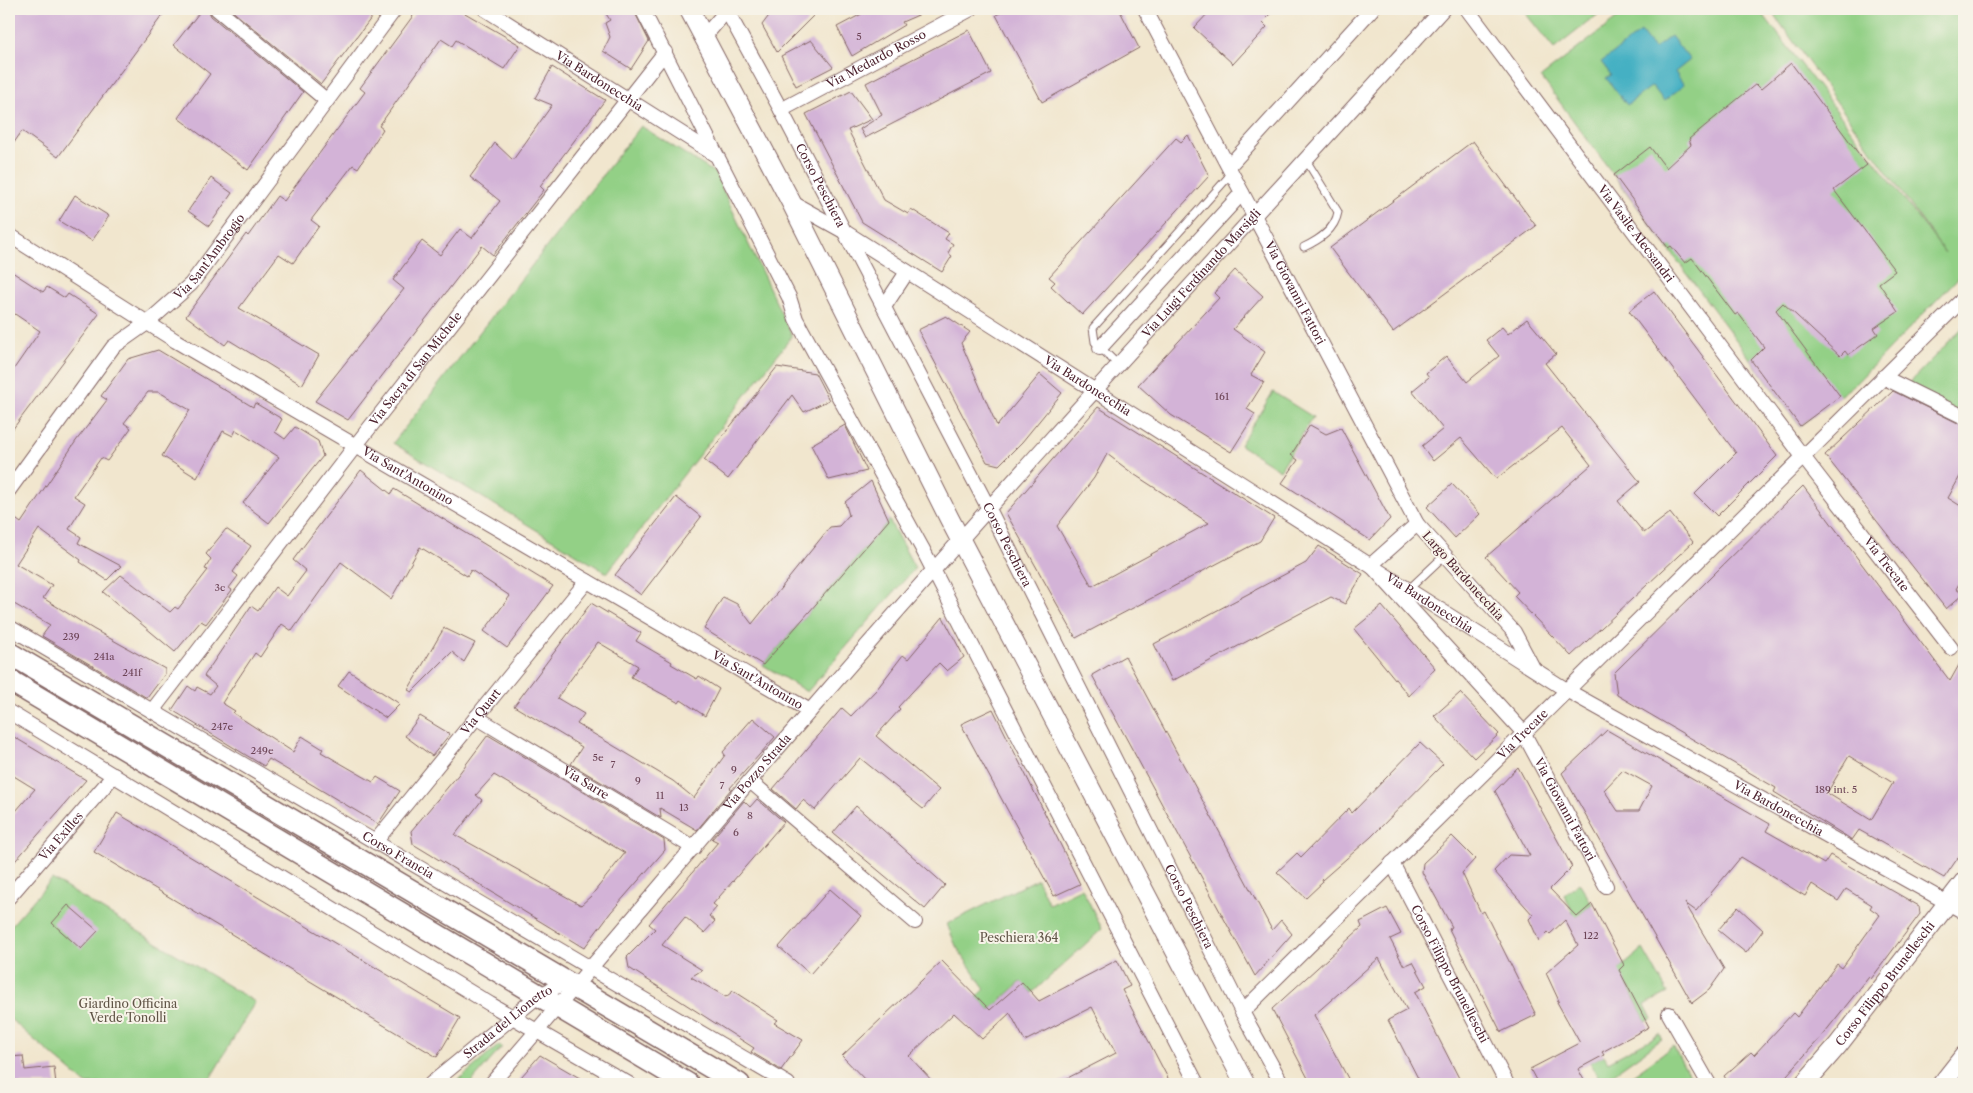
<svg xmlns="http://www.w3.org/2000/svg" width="1973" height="1093" font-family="'Libre Caslon Text',serif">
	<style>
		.green { fill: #93d086; stroke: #6e7858 }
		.water { fill: #45b0c3; stroke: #486877 }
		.building { fill: #d3b3d7; fill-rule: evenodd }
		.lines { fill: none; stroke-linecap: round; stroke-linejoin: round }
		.lane-casing { stroke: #846564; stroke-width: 9 }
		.street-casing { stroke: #846564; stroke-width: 16 }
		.secondary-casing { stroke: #846564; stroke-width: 21 }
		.primary-casing { stroke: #846564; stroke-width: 24 }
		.lane { stroke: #fff; stroke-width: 7 }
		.street { stroke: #fff; stroke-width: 14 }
		.secondary { stroke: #fff; stroke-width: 19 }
		.primary { stroke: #fff; stroke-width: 21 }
		.labels { text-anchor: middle; stroke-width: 4; stroke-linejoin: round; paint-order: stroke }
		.number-label { font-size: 10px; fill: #6c4456 }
		.street-label { font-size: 12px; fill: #4a1f2b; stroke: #f7f3e8 }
		.park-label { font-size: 12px; fill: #605446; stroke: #f7f3e8 }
	</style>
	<rect width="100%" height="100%" fill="#f7f3e8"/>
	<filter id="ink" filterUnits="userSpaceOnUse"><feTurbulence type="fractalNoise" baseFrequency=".02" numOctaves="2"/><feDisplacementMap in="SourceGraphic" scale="10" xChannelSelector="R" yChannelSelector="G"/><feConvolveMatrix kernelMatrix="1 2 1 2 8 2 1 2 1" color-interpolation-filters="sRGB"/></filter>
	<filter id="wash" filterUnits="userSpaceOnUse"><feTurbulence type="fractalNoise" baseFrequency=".0096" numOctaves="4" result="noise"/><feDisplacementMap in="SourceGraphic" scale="20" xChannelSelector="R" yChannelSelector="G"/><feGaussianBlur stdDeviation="1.12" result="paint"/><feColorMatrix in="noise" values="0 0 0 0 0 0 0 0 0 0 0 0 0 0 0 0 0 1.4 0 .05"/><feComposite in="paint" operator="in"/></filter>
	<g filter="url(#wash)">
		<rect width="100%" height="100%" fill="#f1e6ce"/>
		<g class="green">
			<path d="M1522 9H1605L1554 49Z"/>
			<path d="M1629 9H1759L1945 253 1770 9H1964V279L1961 275 1855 384 1800 426 1541 77Z"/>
			<path d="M641 126 715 173 792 336 607 573 393 443Z"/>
			<path d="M1964 326V415L1904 388Z"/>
			<path d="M1273 392 1313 417 1280 470 1240 445Z"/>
			<path d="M889 520 915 568 807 692 763 665Z"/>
			<path d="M52 879 255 1002 207 1084H86L9 1018V928Z"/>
			<path d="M1037 879 1049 904 1082 888 1102 929 1032 993 1021 982 990 1010 977 997 985 989 956 946 947 924Z"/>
			<path d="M1579 882 1592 904 1576 918 1564 895Z"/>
			<path d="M1643 949 1668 993 1645 1005 1652 1019 1646 1022 1629 988 1616 972Z"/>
			<path d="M1660 1034 1662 1039 1607 1078 1611 1084H1599L1601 1082 1590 1062 1604 1055 1608 1062Z"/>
			<path d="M499 1045 502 1047 470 1084H454Z"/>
			<path d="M1673 1046 1694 1084H1620Z"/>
		</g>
		<path class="water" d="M1641 32 1654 49 1671 36 1690 60 1675 72 1684 85 1664 101 1652 86 1627 105 1606 78 1611 75 1601 62Z"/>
		<g id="blocks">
			<g class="building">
				<path d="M9 9H167L58 157 22 131 9 150Z"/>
				<path d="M202 9H208L211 16 303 92 248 170 178 118 210 74 174 45Z"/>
				<path d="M230 9H378L321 84Z"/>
				<path d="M418 9H458L520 45 504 69 456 40 452 46 441 39 379 126 383 129 358 168 353 165 311 220 319 226 293 263 279 254 239 308 319 355 302 385 229 340 225 345 186 316 246 234 248 236 277 196 284 201 365 92 360 88Z"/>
				<path d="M603 9H633L649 41 631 69 603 51 610 37 605 23 610 20Z"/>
				<path d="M774 9H820L777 52 762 25Z"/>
				<path d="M871 9H932L902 22 904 25 852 56 837 27Z"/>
				<path d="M1008 9H1119L1139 48 1042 102 996 15Z"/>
				<path d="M1212 9H1275L1262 22 1267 27 1233 64 1194 28Z"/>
				<path d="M969 30 991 73 865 138 860 129 882 115 866 83Z"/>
				<path d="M811 40 833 67 796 86 781 56Z"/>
				<path d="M1791 63 1867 165 1834 190 1895 271 1879 283 1898 312 1874 328 1878 334 1848 355 1845 351 1840 356 1783 303 1776 310 1840 396 1800 426 1751 360 1764 347 1738 313 1735 315 1692 258 1685 263 1671 246 1668 248 1614 175 1650 147 1666 168 1691 145 1689 139 1756 84 1761 89Z"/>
				<path d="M552 67 605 100 540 186 544 190 493 255 482 246 348 420 315 401 404 289 393 280 422 241 440 255 460 229 472 238 500 201 470 177 495 143 513 160 552 105 535 98Z"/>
				<path d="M851 91 872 119 848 130 884 200 908 214 911 209 949 233 945 239 953 244 948 253 952 256 942 272 862 222 806 114Z"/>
				<path d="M1188 135 1209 176 1082 315 1051 286 1055 282 1049 277 1176 138 1181 142Z"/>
				<path d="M1473 141 1536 226 1393 332 1330 248Z"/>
				<path d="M211 178 232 193 209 226 188 211Z"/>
				<path d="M75 195 109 216 92 241 59 221Z"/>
				<path d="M9 270 43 292 47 287 65 298 68 294 99 314 9 434V376L40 331 9 310Z"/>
				<path d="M1235 270 1263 296 1233 329 1265 352 1251 375 1264 382 1247 409 1255 414 1231 452 1171 415 1138 385 1219 298 1214 293Z"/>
				<path d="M1654 291 1777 456 1717 516 1695 494 1736 453 1629 311Z"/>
				<path d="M946 316 970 332 961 343 997 426 1040 374 1062 393 1022 442 999 465 987 462 918 330Z"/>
				<path d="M1527 319 1556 354 1545 363 1640 482 1618 501 1644 533 1670 513 1693 542 1571 656 1514 596 1518 592 1486 557 1591 465 1562 428 1496 479 1461 438 1433 461 1422 446 1443 429 1412 391 1429 377 1426 373 1446 356 1467 382 1499 356 1486 340 1502 327 1508 334Z"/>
				<path d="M158 350 253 407 255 403 282 419 275 432 285 439 295 427 318 441 323 456 269 523 243 503 279 457 236 430 233 436 223 431 197 478 162 456 190 410 159 392H148L124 423 131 428 107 461 101 458 74 496 85 503 69 529 81 537 78 543 121 566 107 580 80 562 81 560 39 529 16 564 52 585 43 598 93 629 165 669V674L147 698 42 636 50 625 9 601V514L21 523 76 441 107 400 101 396 128 359Z"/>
				<path d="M777 367 815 373 829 400 804 412 792 395 728 479 704 460Z"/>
				<path d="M1893 391 1964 426V469L1948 498 1964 508V520L1960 528 1964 531V575L1956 589 1963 594 1946 609 1825 455Z"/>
				<path d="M1098 407 1274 518 1260 541 1076 638 1006 513ZM1107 454 1132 473 1209 523 1092 586 1057 526 1094 478Z"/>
				<path d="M845 425 867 471 829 480 811 445Z"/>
				<path d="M1310 425 1326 434 1341 428 1390 519 1370 540 1282 483 1298 460 1291 455Z"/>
				<path d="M361 470 391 494 394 489 553 586 507 648 484 631 510 596 471 570 467 576 420 547 391 599 341 562 292 631 282 624 260 657 255 653 222 703 235 711 233 713 293 752 302 736 323 749 321 752 373 782 377 777 400 791 378 824 269 759 264 766 172 710 188 686 195 691 197 687 210 694 216 686 204 676 251 606 258 611 275 587 287 596 306 571 293 560Z"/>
				<path d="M871 481 889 520 763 665 704 629 723 597 737 604 752 624 830 527 839 526 849 515 845 502Z"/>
				<path d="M1452 484 1480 514 1455 538 1427 507Z"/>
				<path d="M1803 486 1950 681 1964 656V849L1944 878 1859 830 1852 840 1846 836 1774 792 1776 788 1617 695 1614 673ZM1849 756 1893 783 1871 820 1827 793Z"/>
				<path d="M676 497 701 517 641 595 615 575Z"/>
				<path d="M226 529 251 546 233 572 238 576 229 588 232 590 206 624 201 621 175 652 103 592 121 575 170 612 175 607 178 609 208 570 205 569 211 559 206 554Z"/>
				<path d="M1319 546 1363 574 1345 604 1331 597 1172 681 1154 644 1306 563Z"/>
				<path d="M591 603 641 633 636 641 672 662 671 664 697 679 699 676 719 689 705 716 681 700 679 703 631 677 638 666 598 642 557 698 584 714 577 724 673 781 694 798 725 755 723 752 753 718 775 737 730 788 731 789 697 830 660 808 661 818 571 764 582 747 514 706Z"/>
				<path d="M1382 606 1435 668 1409 696 1354 629Z"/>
				<path d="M943 617 964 657 947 671 939 663 898 707 900 709 876 736 939 790 923 809 860 758 815 810 803 800 796 809 773 789 842 708 851 716 877 689 903 655 908 659Z"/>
				<path d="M444 628 475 643 464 662 452 652 412 692 408 690Z"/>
				<path d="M1125 656 1272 930 1281 920 1292 934 1255 976 1092 675Z"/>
				<path d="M349 671 400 704 386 718 338 686Z"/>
				<path d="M1460 693 1499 734 1474 758 1434 716Z"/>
				<path d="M993 709 1080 884 1054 896 961 724Z"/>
				<path d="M420 716 450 734 432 756 405 736Z"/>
				<path d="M1607 730 1770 824 1766 831 1824 864 1830 855 1919 906 1920 914 1871 979 1869 977 1821 1037 1779 1084H1729L1724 1076 1751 1052 1754 1055 1793 1013 1797 1017 1837 964 1842 968 1880 915 1870 908 1872 905 1846 889 1838 901 1812 884 1805 896 1741 857 1696 911 1685 903 1724 969 1709 990 1692 1003 1562 773ZM1623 770 1652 786 1639 811H1618L1604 790Z"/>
				<path d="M9 734 86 780 9 868V819L35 789 9 773Z"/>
				<path d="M488 735 664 840 665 850 611 912 584 948 413 844 411 831 458 775ZM494 775 625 853 591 896 581 905 455 835 482 800 476 795Z"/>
				<path d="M1420 743 1443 764 1371 837 1322 880 1323 882 1306 898 1277 872 1297 853 1301 857 1349 808 1352 813Z"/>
				<path d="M1518 767 1572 867 1550 889 1577 917 1592 904 1624 965 1619 970 1649 1027 1602 1052 1604 1055 1578 1069 1584 1080 1577 1084H1538L1530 1069 1580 1043 1557 1002 1559 1001 1546 973 1578 945 1565 920 1550 934 1548 932 1539 941 1529 919 1533 915 1494 871 1509 855 1530 856 1495 791Z"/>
				<path d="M757 799 784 822 713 904 717 907 709 916 715 921 704 933 685 917 662 945 702 970 691 977 726 997 733 991 778 1020 774 1023 803 1040 781 1070 751 1052 754 1048 629 968 627 957 655 929 649 924 718 842 712 839 744 801 750 807Z"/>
				<path d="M856 806 945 885 925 909 833 833Z"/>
				<path d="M117 813 460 1018 437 1057 94 852Z"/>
				<path d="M1452 836 1475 859 1462 873 1481 913 1484 911 1536 1015 1501 1032 1449 929 1452 927 1422 872 1423 863Z"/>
				<path d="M830 889 861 916 810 974 779 947Z"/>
				<path d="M68 905 98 931 81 949 52 923Z"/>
				<path d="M1738 907 1763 930 1746 953 1718 930Z"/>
				<path d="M1387 908 1401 934 1390 939 1404 966 1413 962 1426 986 1415 992 1462 1084H1421L1388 1020 1407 1010 1379 958 1314 1015 1351 1084H1311L1272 1009 1362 927 1360 922Z"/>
				<path d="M1117 960 1130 986 1122 990 1171 1084H1056L1116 1053 1092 1007 1025 1041 1010 1013 982 1039 954 1013 909 1056 935 1084H869L842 1056 942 961 990 1010 1022 982 1039 1001Z"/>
				<path d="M540 1055 590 1084H515Z"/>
				<path d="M23 1056 25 1070 54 1067 56 1084H9V1057Z"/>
			</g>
		</g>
	</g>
	<g filter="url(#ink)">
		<use href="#blocks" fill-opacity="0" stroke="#846564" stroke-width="1"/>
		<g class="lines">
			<defs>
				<g id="lane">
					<path d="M1304 247C1319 240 1335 230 1338 212L1306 160"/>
					<path d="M1119 366 1095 342 1093 328 1232 173"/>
					<path d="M1409 589 1445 555"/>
				</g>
				<g id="street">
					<path d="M217 9 326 100"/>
					<path id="s1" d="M485 9 714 154"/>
					<path d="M642 9 789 297 796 319 922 548 1197 1084"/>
					<path id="s2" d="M726 9 781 110 989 509 1242 1012 1282 1084"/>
					<path id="s3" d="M1145 9 1417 524"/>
					<path id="s4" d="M1467 9 1804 458 1951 648"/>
					<path d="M704 37 728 9"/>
					<path id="s5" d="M781 110 971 9"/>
					<path d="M1229 166 1372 9"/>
					<path id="s6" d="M791 202 845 232 1568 691 1964 912"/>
					<path id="s7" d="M9 235 176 341 810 711"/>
					<path d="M884 307 907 272"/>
					<path d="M1100 348 1242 193"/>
					<path d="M1883 377 1964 417"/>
					<path id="s8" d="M9 490 113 347 147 323 191 284 395 9"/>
					<path id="s9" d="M9 627 788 1084"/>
					<path id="s10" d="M1532 666 1514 632 1417 524 1371 565 1523 732 1606 886"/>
					<path id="s11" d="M152 711 356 445 665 52"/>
					<path d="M9 712 490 1004 629 1084"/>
					<path id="s12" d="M476 717 694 848"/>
					<path d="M750 781 915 922"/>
					<path id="s13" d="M375 842 587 581"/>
					<path id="s14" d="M1392 863 1507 1084"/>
					<path id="s15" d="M9 897 114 775"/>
					<path id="s16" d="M1242 1012 1964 298"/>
					<path d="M1669 1014 1709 1084"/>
					<path id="s17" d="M431 1084 538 996 570 980"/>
					<path id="s18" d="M491 1084C598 961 703 834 810 711 1016 473 1231 242 1443 9"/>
				</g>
				<g id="secondary">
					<path d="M689 9 791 202 949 518 1245 1084"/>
					<path id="s19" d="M1804 1084 1838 1045 1964 882"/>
					<path d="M1942 1084 1964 1056"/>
				</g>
				<g id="primary">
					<path d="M9 653 739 1084"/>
					<path d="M9 680 688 1084"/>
				</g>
			</defs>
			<use href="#lane" class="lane-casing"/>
			<use href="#street" class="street-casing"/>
			<use href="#secondary" class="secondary-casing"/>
			<use href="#primary" class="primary-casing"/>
			<use href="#lane" class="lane"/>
			<use href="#street" class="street"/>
			<use href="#secondary" class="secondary"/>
			<use href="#primary" class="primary"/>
		</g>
	</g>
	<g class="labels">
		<g class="number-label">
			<text x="859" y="40">5</text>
			<text x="1222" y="400">161</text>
			<text x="220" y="591">3c</text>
			<text x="71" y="640">239</text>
			<text x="104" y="660">241a</text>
			<text x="132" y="676">241f</text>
			<text x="222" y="730">247e</text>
			<text x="262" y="754">249e</text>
			<text x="598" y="761">5e</text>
			<text x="613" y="768">7</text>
			<text x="734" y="773">9</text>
			<text x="638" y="784">9</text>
			<text x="722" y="789">7</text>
			<text x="1836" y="793">189 int. 5</text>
			<text x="660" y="799">11</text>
			<text x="684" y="811">13</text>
			<text x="750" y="819">8</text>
			<text x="736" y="836">6</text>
			<text x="1591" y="939">122</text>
		</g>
		<g class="street-label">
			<text dy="4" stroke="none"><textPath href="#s5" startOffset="108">Via Medardo Rosso</textPath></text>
			<text dy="4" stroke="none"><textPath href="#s1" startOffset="135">Via Bardonecchia</textPath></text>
			<text dy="4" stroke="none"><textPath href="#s2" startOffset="200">Corso Peschiera</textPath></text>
			<text dy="4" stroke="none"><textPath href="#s4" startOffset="281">Via Vasile Alecsandri</textPath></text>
			<text dy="4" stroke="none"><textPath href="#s8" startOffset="310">Via Sant'Ambrogio</textPath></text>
			<text dy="4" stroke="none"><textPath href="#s18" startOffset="1078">Via Luigi Ferdinando Marsigli</textPath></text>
			<text dy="4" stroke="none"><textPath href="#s3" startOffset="321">Via Giovanni Fattori</textPath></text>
			<text dy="4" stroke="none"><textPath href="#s11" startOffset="432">Via Sacra di San Michele</textPath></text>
			<text dy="4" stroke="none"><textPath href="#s6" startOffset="349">Via Bardonecchia</textPath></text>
			<text dy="4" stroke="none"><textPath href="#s7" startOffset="466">Via Sant'Antonino</textPath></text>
			<text dy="4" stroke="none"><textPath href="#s2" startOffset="605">Corso Peschiera</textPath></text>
			<text dy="4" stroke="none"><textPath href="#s4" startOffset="696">Via Trecate</textPath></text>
			<text transform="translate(1463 576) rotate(48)" y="4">Largo Bardonecchia</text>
			<text dy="4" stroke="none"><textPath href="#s6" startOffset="754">Via Bardonecchia</textPath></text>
			<text dy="4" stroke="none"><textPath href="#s7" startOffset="871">Via Sant'Antonino</textPath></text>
			<text dy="4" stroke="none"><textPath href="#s13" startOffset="168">Via Quart</textPath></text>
			<text dy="4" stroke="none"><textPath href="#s16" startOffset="395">Via Trecate</textPath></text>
			<text dy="4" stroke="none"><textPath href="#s18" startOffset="410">Via Pozzo Strada</textPath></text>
			<text dy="4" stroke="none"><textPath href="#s12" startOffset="128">Via Sarre</textPath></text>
			<text dy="4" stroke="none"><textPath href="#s6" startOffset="1159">Via Bardonecchia</textPath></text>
			<text dy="4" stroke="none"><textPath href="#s10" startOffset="559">Via Giovanni Fattori</textPath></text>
			<text dy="4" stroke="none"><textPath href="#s15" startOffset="80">Via Exilles</textPath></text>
			<text dy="4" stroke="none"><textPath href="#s9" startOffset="451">Corso Francia</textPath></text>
			<text dy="4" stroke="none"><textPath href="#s2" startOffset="1010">Corso Peschiera</textPath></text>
			<text dy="4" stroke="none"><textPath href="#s14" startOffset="125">Corso Filippo Brunelleschi</textPath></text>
			<text dy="4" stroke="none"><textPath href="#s19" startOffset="129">Corso Filippo Brunelleschi</textPath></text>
			<text dy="4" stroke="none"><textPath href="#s17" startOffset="99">Strada del Lionetto</textPath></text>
		</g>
		<g class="park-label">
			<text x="1019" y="942">Peschiera 364</text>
			<text x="128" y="1008">Giardino Officina<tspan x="128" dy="14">Verde Tonolli</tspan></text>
		</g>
	</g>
	<rect width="1973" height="1093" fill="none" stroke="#f7f3e8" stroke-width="30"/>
</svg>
